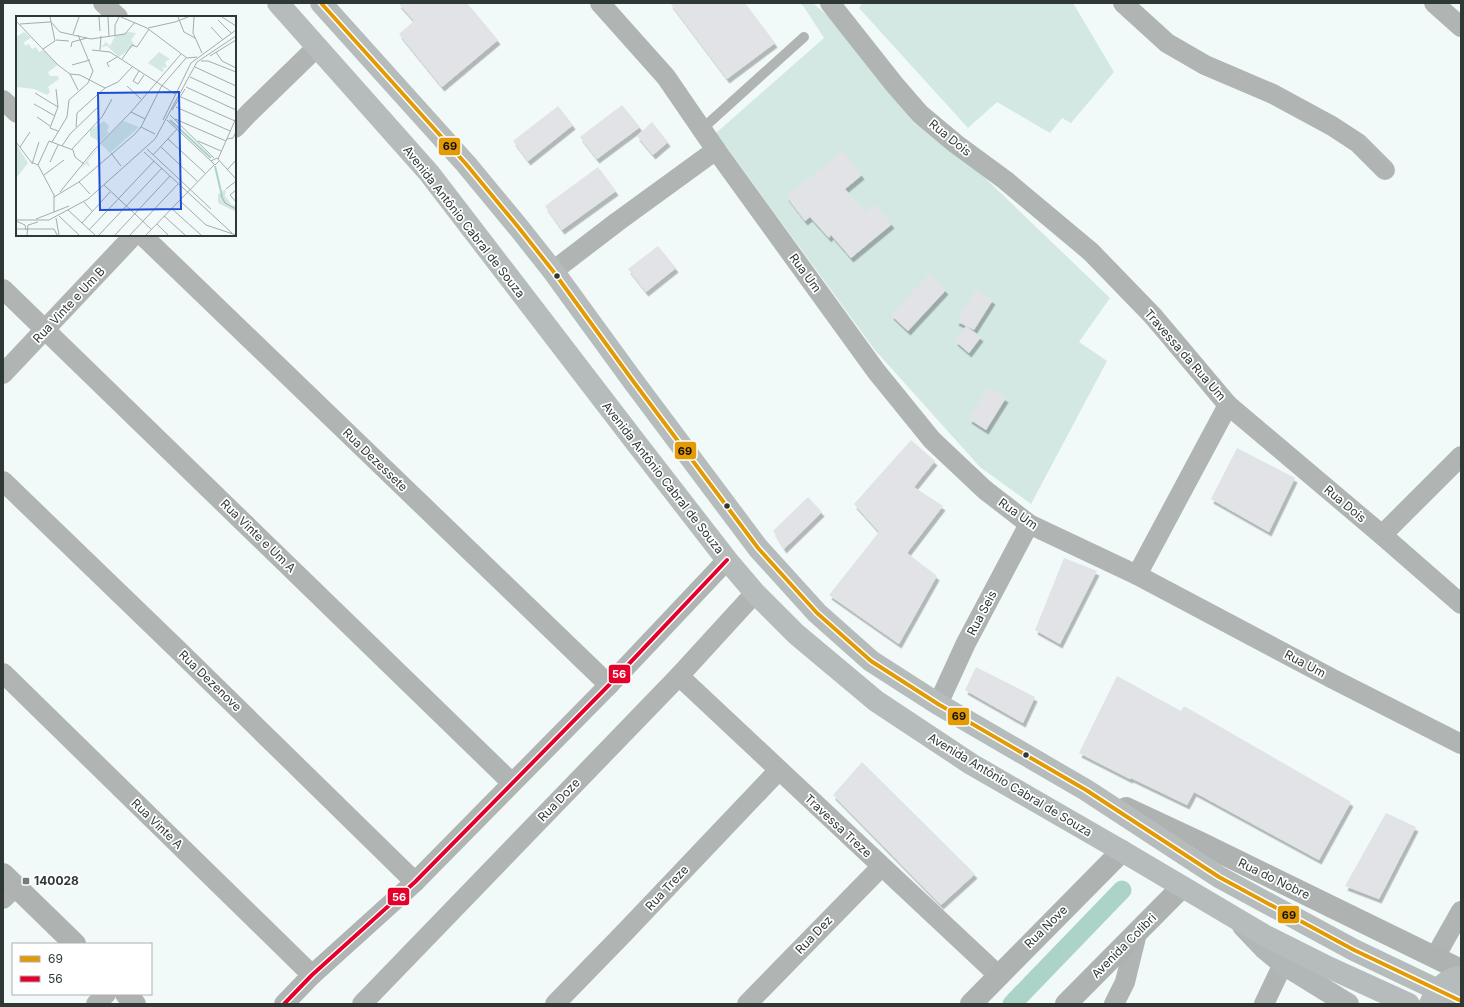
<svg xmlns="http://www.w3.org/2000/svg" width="1464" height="1007" font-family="Inter,sans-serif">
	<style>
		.green { fill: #d3e8e3 }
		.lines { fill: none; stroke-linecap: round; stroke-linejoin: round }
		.canal { stroke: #acd3c8; stroke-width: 19 }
		.building { fill: #e1e3e7; filter: url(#shadow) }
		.lane { stroke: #b0b4b3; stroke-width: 10 }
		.street { stroke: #b0b4b3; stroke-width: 20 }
		.secondary { stroke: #aeb3b2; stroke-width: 22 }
		.primary { stroke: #b0b7b6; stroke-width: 22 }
		.highway { stroke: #b5bcbb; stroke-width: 22 }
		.bus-1-casing { stroke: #fff; stroke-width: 7 }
		.bus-2-casing { stroke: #fff; stroke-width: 7 }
		.bus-1 { stroke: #e39b05; stroke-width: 4 }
		.bus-2 { stroke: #e4002b; stroke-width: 4 }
		.bus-dot { fill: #2e3936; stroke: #fff; stroke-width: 1.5 }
		.poi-dot { fill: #727d7a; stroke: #fff; stroke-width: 1.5 }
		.labels { text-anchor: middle; stroke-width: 3.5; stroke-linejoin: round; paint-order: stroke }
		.street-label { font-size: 12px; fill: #2e3936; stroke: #fff }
		.poi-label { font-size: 12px; font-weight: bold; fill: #2e3936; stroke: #fff; text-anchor: start }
		.inset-river { fill: none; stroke: #acd3c8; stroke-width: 2 }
		.inset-road { fill: none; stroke: #a3adaa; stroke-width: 1 }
		.view { fill: #1d4ed8; fill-opacity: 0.15; stroke: #1d4ed8; stroke-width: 2 }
		.inset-edge { fill: none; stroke: #2e3936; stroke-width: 2 }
		.line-badge { stroke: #fff; stroke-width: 1.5 }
		.badge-label { font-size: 11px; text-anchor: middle; font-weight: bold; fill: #fff }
		.pale-badge-label { font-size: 11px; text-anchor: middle; font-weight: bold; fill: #111 }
	</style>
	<defs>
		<filter id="shadow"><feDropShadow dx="2.5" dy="4.5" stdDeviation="0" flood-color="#0004"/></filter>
	</defs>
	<rect width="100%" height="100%" fill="#f1faf8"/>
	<g class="green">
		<path d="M800 3H813L833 21 913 122 982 175 1110 298 1079 342 1107 361 1031 504 980 467 874 349 716 133 824 38 804 7Z"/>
		<path d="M862 3H1073L1114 72 1071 123 1062 118 1050 133 997 102 968 128 859 8Z"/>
	</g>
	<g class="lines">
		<path class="canal" d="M1012 1004 1122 890"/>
	</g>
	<g class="building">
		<path d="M398 3H467L498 40 442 87 399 34 414 21Z"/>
		<path d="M670 3H745L775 43 727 79Z"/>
		<path d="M622 105 640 127 597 159 580 137Z"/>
		<path d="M558 106 573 125 528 161 513 141Z"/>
		<path d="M652 122 668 142 653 155 637 136Z"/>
		<path d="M843 151 862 175 845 189 865 212 875 204 892 224 851 258 831 235 829 238 810 217 805 221 786 196Z"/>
		<path d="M598 167 616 191 562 230 545 206Z"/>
		<path d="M658 246 676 268 646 292 628 269Z"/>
		<path d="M929 274 946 290 908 331 891 315Z"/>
		<path d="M976 289 993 300 974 330 956 321Z"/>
		<path d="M966 326 981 337 969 353 955 341Z"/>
		<path d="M988 387 1006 398 986 430 969 419Z"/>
		<path d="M911 440 935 461 914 487 943 506 907 553 937 576 899 644 829 595 879 532 854 504Z"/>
		<path d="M1237 448 1295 478 1269 532 1211 499Z"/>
		<path d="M808 497 822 512 784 549 773 531Z"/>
		<path d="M1064 558 1097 571 1060 644 1035 630Z"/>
		<path d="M976 667 1035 697 1023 723 965 690Z"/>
		<path d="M1117 676 1181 711 1184 706 1351 802 1319 860 1194 792 1187 805 1131 778 1130 779 1079 753Z"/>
		<path d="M862 762 975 874 941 905 833 795Z"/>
		<path d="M1386 813 1416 827 1379 899 1345 886Z"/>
	</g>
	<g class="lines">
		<path class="lane" d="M702 129 804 37"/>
		<g class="street">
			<path d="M103 3 118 17"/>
			<path d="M600 3 666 77 716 150 876 371 932 440 985 490 1029 524 1137 575 1333 679 1461 744"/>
			<path d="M830 3 894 84 920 114 956 144 1005 180 1091 252 1153 316 1228 405 1137 575"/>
			<path d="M1123 3 1167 43 1205 65 1273 94 1332 126 1358 143 1385 170"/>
			<path d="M1434 3 1461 27"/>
			<path d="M3 100 17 113"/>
			<path d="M235 128 248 114 317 47"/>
			<path d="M142 235 609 685"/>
			<path d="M553 271 617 222 716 150"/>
			<path d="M3 289 512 783"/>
			<path d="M3 374 134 235"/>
			<path d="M1228 405 1382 535 1461 604"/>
			<path d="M3 481 177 649 415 882"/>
			<path d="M1382 535 1461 456"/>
			<path d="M3 673 312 975"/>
			<path d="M679 676 998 975"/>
			<path d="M938 704 966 643 1029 524"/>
			<path d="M3 899 16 886"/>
			<path d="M1435 957 1461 911"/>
			<path d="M96 1004 106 994"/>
			<path d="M284 1004 312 975 415 882 609 685 727 560"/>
			<path d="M362 1004 679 676 755 593"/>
			<path d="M555 1004 625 932 779 770"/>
			<path d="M747 1004 881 867"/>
			<path d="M1114 1004 1125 982 1137 933"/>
			<path d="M1264 1004 1283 964"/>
		</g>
		<g class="secondary">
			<path d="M1126 808 1201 843 1461 970"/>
			<path d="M3 874 75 944"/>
			<path d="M126 994 135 1004"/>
			<path d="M971 1004 1122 851"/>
			<path d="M1066 1004 1182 887"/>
		</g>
		<path class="primary" d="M1243 926 1264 948 1283 964 1348 1004"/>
		<g class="highway">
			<path d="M278 3 429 173 637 444 727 560 755 593 796 634 876 701 971 764 1122 851 1264 935 1330 968 1409 1004"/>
			<path d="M321 3 466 164 519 228 553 271 633 381 758 548 817 613 871 661 938 704 1086 790 1219 877 1354 950 1461 1001"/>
			<path d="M1430 1004C1436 990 1444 979 1461 977"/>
		</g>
		<defs>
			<path id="bus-1" d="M321 3 466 164 519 228 553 271 633 381 758 548 817 613 871 661 938 704 1086 790 1219 877 1354 950 1461 1001"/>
			<path id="bus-2" d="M284 1004 312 975 415 882 609 685 727 560"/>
		</defs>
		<use href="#bus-1" class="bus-1-casing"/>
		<use href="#bus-2" class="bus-2-casing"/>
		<use href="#bus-1" class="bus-1"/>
		<use href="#bus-2" class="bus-2"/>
	</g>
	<g class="bus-dot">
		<circle cx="557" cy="276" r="3.5"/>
		<circle cx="727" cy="506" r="3.5"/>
		<circle cx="1026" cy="755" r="3.5"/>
	</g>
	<rect class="poi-dot" x="22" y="877" width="8" height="8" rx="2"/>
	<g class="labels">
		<g class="street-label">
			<text transform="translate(950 138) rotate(39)" y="4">Rua Dois</text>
			<text transform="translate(464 222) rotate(52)" y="4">Avenida Antônio Cabral de Souza</text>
			<text transform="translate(805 273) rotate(54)" y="4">Rua Um</text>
			<text transform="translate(69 305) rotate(-47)" y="4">Rua Vinte e Um B</text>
			<text transform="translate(1185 355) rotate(49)" y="4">Travessa da Rua Um</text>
			<text transform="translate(375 460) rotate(44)" y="4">Rua Dezessete</text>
			<text transform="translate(663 478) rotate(52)" y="4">Avenida Antônio Cabral de Souza</text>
			<text transform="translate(1345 504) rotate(40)" y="4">Rua Dois</text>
			<text transform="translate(1018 514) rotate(35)" y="4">Rua Um</text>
			<text transform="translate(258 536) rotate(44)" y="4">Rua Vinte e Um A</text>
			<text transform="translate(982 613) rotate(-62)" y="4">Rua Seis</text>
			<text transform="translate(1305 664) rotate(28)" y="4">Rua Um</text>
			<text transform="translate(210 681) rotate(44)" y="4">Rua Dezenove</text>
			<text transform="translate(1010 785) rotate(31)" y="4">Avenida Antônio Cabral de Souza</text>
			<text transform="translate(559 800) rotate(-46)" y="4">Rua Doze</text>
			<text transform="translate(157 824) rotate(44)" y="4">Rua Vinte A</text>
			<text transform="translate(838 826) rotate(43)" y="4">Travessa Treze</text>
			<text transform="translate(1274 879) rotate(26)" y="4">Rua do Nobre</text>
			<text transform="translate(667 888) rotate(-47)" y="4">Rua Treze</text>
			<text transform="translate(1046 927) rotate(-45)" y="4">Rua Nove</text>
			<text transform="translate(814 935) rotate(-46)" y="4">Rua Dez</text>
			<text transform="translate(1124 946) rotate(-45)" y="4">Avenida Colibri</text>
		</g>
		<g class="poi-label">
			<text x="34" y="885">140028</text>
		</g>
	</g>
	<g transform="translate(16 16)">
		<rect width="220" height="220" fill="#f1faf8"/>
		<path d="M8 16 15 22 8 26 9 30 13 28 16 33 20 31 23 36 27 34 42 49 32 56 34 60H42L43 63 32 71 34 76 31 79 18 73 0 71V21ZM112 16 120 17 115 24 119 29 103 41 91 30 85 31 90 26 94 30 99 20ZM143 36 154 43 149 46 151 52 146 51 148 55 146 56 132 47ZM88 105 93 110 91 115 93 117 84 126 74 120V114ZM107 105 123 111 94 137 86 129 84 130 72 145 74 151 70 148 64 153 85 128ZM0 128 12 147 0 162ZM210 173 209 180 216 189H220V196L202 187V178Z" fill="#d3e8e3"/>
		<path class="inset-river" d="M154 104 195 142M199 150 206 180"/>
		<path class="inset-road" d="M83 1 84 15M92 1 93 20M105 1 131 12 171 42 181 41M162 1 168 16 179 22M178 1 177 17 186 37M206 1 220 10M202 4 216 18M0 5 42 49 54 58 64 59 89 72 102 66 116 51M34 5 44 16 75 23 109 18 119 6M4 8 34 6M195 11 207 24M132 12 159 6 172 1M57 18 63 1M99 19V9L103 1M40 24 53 25M55 31 56 26 71 22M27 33 39 25 34 1M76 34 94 36 159 78M84 34 85 20M200 36 206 45 220 52M194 40 220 24M106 43 116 29 121 31 133 13M185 45H192L220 56M56 49 74 44M93 51 91 47 101 41M179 51 220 70M123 55 117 65 122 68 128 59M54 58 62 74M174 61 220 82M111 70 125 83M170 71 220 94M40 73 42 91 34 112 42 115M19 77 42 91M165 81 219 105M18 88 39 100M160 91 214 115M156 94 169 73M115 96 165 38M154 99 198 142M21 101 34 110M159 103 210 125M147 104 175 47 220 14M151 104 195 145M60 111 61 97 89 72M125 111 139 118M152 123 189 157M211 123 217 122 220 116M182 125 205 135M0 126 15 146 22 149M36 126 51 101 53 84 72 67 77 55 62 19M46 130 54 118 82 91M4 131 14 116M145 131 181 165M131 133 195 193M55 134 86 101 96 83M128 136 216 217M95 137 105 150M137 139 161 113M202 143 220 102M203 145 199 149 195 145 201 142 220 163M34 146 42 129M16 148 23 126M22 149 33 125 57 134 59 141 68 148M22 149 38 179V196M211 154 220 144M28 159 48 144M63 166 74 178M88 169 135 213M210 173 220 165M220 174 214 179 220 186M44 176 78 134 115 96 129 103M205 179 209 187 220 193M38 181 63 166 118 119 125 111 145 71 170 42M163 184 190 209 220 219M68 186 76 195M155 192 185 219M52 194 79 219M43 200 63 219M148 200 169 219M40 202 43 219M20 203 53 190M0 204H33L72 183 139 123 181 46 220 20M0 205 9 209 10 214M66 207 94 176M141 208 152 219M0 213H38L41 219M73 214 138 145M11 219 12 209 22 206M83 219 146 152M99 219 154 160M114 219 162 168M130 219 198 149"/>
		<path class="view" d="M163 76 165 193 84 194 82 77Z"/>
		<rect width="220" height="220" class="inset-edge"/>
	</g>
	<g class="line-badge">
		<rect x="438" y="137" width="23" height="19" rx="4" fill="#e39b05"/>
		<rect x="674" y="441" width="23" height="19" rx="4" fill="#e39b05"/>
		<rect x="608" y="664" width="23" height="20" rx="4" fill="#e4002b"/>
		<rect x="947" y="707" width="23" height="19" rx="4" fill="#e39b05"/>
		<rect x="387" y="887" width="23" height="19" rx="4" fill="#e4002b"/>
		<rect x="1277" y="905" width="23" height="19" rx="4" fill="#e39b05"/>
	</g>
	<g class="badge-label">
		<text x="619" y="678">56</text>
		<text x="399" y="901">56</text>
	</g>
	<g class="pale-badge-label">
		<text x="450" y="150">69</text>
		<text x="685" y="455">69</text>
		<text x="959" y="720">69</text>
		<text x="1289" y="919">69</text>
	</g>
	<rect width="1464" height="1007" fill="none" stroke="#2e3936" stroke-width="8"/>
	<rect x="12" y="943" width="140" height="52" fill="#ffffff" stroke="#abb0af"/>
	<rect x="20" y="956" width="20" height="6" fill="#e39b05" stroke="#abb0af"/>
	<text x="48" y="963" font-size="12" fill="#2e3936">69</text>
	<rect x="20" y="976" width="20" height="6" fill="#e4002b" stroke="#abb0af"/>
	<text x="48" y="983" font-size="12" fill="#2e3936">56</text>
</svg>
